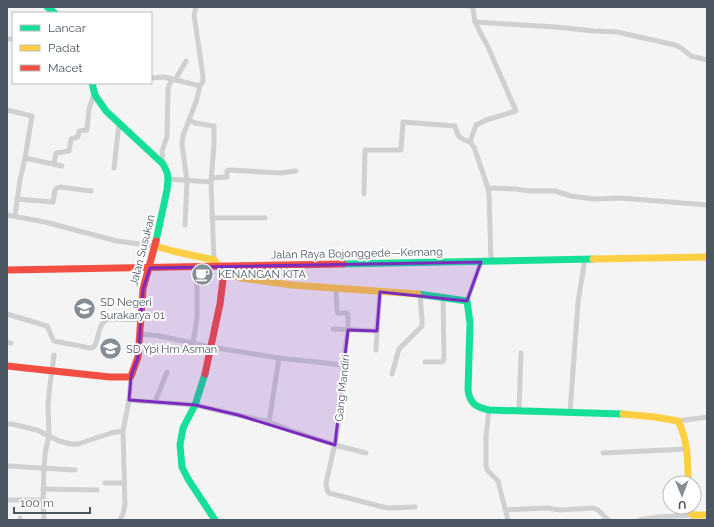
<svg xmlns="http://www.w3.org/2000/svg" width="714" height="527" font-family="Raleway,sans-serif">
	<style>
		.lines { fill: none; stroke-linecap: round; stroke-linejoin: round }
		.street { stroke: #ced0d2; stroke-width: 5 }
		.fast { stroke: #16e098; stroke-width: 7 }
		.slow { stroke: #ffcf43; stroke-width: 7 }
		.jam { stroke: #f24e42; stroke-width: 7 }
		.marked { fill: #7b2cbf; fill-opacity: 0.2; stroke: #7b2cbf; stroke-width: 3; stroke-linejoin: round }
		.labels { text-anchor: middle; stroke-width: 4; stroke-linejoin: round; paint-order: stroke }
		.street-label { font-size: 11px; fill: #4a5661; stroke: #fff }
		.poi-label { font-size: 11px; fill: #4a5661; stroke: #fff; text-anchor: start }
	</style>
	<rect width="100%" height="100%" fill="#f4f4f4"/>
	<g class="lines">
		<g class="street">
			<path d="M196 7 194 15 203 76V81L200 86 196 102 189 120 195 123 214 126V144L211 182 214 260"/>
			<path d="M475 22 556 27 594 31 617 32 675 45 681 48 691 56 707 60"/>
			<path d="M7 39H13"/>
			<path d="M151 78 164 77 200 86"/>
			<path d="M175 80 186 61"/>
			<path d="M7 110 32 116 25 158 20 180 15 216"/>
			<path d="M470 142 476 125 486 120 516 111 488 47 479 30 475 22 473 8 471 7"/>
			<path d="M25 158 62 166"/>
			<path d="M54 164 56 153 69 151 71 139 78 137 79 131 87 130 89 109 94 94"/>
			<path d="M163 164 162 151 167 137 168 88 172 79"/>
			<path d="M114 168 119 123"/>
			<path d="M212 178 227 177V171L228 170 280 173 296 171"/>
			<path d="M168 179 211 182"/>
			<path d="M488 188 516 189 529 191H555L571 196 594 199 621 198 707 205"/>
			<path d="M364 194 365 150H401L403 122 455 126C457 136 460 139 470 142L474 147 488 188 489 194 491 261"/>
			<path d="M17 199 53 202 55 190 57 188 60 187 91 191"/>
			<path d="M7 215 45 222 117 241 155 246"/>
			<path d="M212 218H265"/>
			<path d="M185 225 187 181 182 144 183 136 189 120"/>
			<path d="M336 288 337 311 338 313H346L348 314V330L343 365 341 408 335 445 333 452 326 483 327 490 329 493 383 507 388 508 415 507"/>
			<path d="M467 301 481 262"/>
			<path d="M7 314 47 326C50 331 51 337 54 341L90 348 94 347C100 337 97 323 109 319L141 320"/>
			<path d="M333 329 377 331 380 292"/>
			<path d="M140 334 160 336 211 347 279 358"/>
			<path d="M7 342 11 343"/>
			<path d="M193 343 197 318V267"/>
			<path d="M376 350 377 331"/>
			<path d="M425 362H442L444 360 443 296"/>
			<path d="M392 374 399 349 422 326V320L420 294"/>
			<path d="M129 400 138 401 195 405 238 415 269 422 296 432 335 445 366 453"/>
			<path d="M155 402 167 372"/>
			<path d="M489 410 486 436V465L487 470 498 481 508 520"/>
			<path d="M519 411 521 353"/>
			<path d="M570 412 578 302 585 259"/>
			<path d="M678 421 707 417"/>
			<path d="M269 422 279 358 343 365"/>
			<path d="M7 424H12L37 430 59 441 71 444H78L111 433 123 431"/>
			<path d="M603 453 686 449"/>
			<path d="M7 466 75 470"/>
			<path d="M105 483H124"/>
			<path d="M43 489 97 490"/>
			<path d="M7 500H43"/>
			<path d="M505 510 547 508 560 510 593 508 598 510 608 520"/>
			<path d="M20 520V518"/>
			<path d="M44 520 43 500 44 468 45 454 49 435 48 404 50 385 54 355"/>
			<path d="M120 520 123 514 125 505 123 431 129 400 131 376"/>
			<path d="M639 520 658 517 693 515V520"/>
		</g>
		<g class="fast">
			<path d="M47 7 55 13"/>
			<path d="M92 83 95 95 106 111 163 164 167 172 168 179 167 190 156 241"/>
			<path d="M343 264 593 259"/>
			<path d="M418 294 467 301 470 323 468 390C470 404 476 407 489 410L623 414"/>
			<path d="M205 374 195 405 183 428 180 445 182 467 188 479 215 520"/>
		</g>
		<g class="slow">
			<path d="M155 246 173 251 214 260 224 272 241 278 292 285 418 294"/>
			<path d="M593 259 707 257"/>
			<path d="M623 414 655 417 678 421C688 440 688 462 688 483"/>
			<path d="M689 507 690 512 693 515H707"/>
		</g>
		<g class="jam">
			<path d="M7 270 343 264"/>
			<path d="M7 366 110 377H128L131 376 138 357 143 289 156 241"/>
			<path d="M205 374 220 304 224 272"/>
		</g>
	</g>
	<path class="marked" d="M481 262 467 301 380 292 377 331 348 330 335 445 238 415 195 405 129 400 131 376 138 357 143 289 150 268Z"/>
	<defs>
		<symbol id="cafe-disc" viewBox="-11 -11 22 22"><circle r="9.5" fill="#868d94" stroke="#fff"/><path d="M-5.5-4.5H6V0H3Q3 3.5 0 3.5H-2.5Q-5.5 3.5-5.5 0ZM3-3.2v2h1.7v-2ZM-6 4.5H4V6H-6Z" fill="#fff"/></symbol>
		<symbol id="school-disc" viewBox="-11 -11 22 22"><circle r="9.5" fill="#868d94" stroke="#fff"/><path d="M0-5L7-2L0 1L-7-2ZM-4 1L0 2.5L4 1V4Q0 6-4 4Z" fill="#fff"/></symbol>
	</defs>
	<g fill-rule="evenodd">
		<use href="#cafe-disc" x="190" y="262" width="25" height="25"/>
		<use href="#school-disc" x="72" y="296" width="25" height="25"/>
		<use href="#school-disc" x="98" y="336" width="25" height="25"/>
	</g>
	<g class="labels">
		<g class="street-label">
			<text transform="translate(142 250) rotate(-76)" y="4">Jalan Susukan</text>
			<text transform="translate(357 253) rotate(-1)" y="4">Jalan Raya Bojonggede—Kemang</text>
			<text transform="translate(342 388) rotate(-84)" y="4">Gang Mandiri</text>
		</g>
		<g class="poi-label">
			<text x="218" y="278">KENANGAN KITA</text>
			<text x="100" y="306">SD Negeri<tspan x="100" dy="13">Surakarya 01</tspan></text>
			<text x="126" y="353">SD Ypi Hm Asman</text>
		</g>
	</g>
	<rect width="714" height="527" fill="none" stroke="#4a5661" stroke-width="16"/>
	<rect x="12" y="12" width="140" height="72" fill="#ffffff" stroke="#b7bbc0"/>
	<rect x="20" y="25" width="20" height="6" fill="#16e098" stroke="#b7bbc0"/>
	<text x="48" y="32" font-size="12" fill="#4a5661">Lancar</text>
	<rect x="20" y="45" width="20" height="6" fill="#ffcf43" stroke="#b7bbc0"/>
	<text x="48" y="52" font-size="12" fill="#4a5661">Padat</text>
	<rect x="20" y="65" width="20" height="6" fill="#f24e42" stroke="#b7bbc0"/>
	<text x="48" y="72" font-size="12" fill="#4a5661">Macet</text>
	<g transform="translate(682 495) rotate(179)"><circle r="19" fill="#ffffff" stroke="#b7bbc0"/>
	<path d="M0-3L7 15L0 10L-7 15Z" fill="#868d94"/>
	<text y="-6" font-size="11" font-weight="bold" text-anchor="middle" fill="#4a5661">U</text>
	</g>
	<path d="M14 507v6h76v-6" fill="none" stroke="#4a5661" stroke-width="2"/>
	<text x="20" y="507" font-size="12" fill="#4a5661" stroke="#ffffff" stroke-width="3" paint-order="stroke">100 m</text>
</svg>
